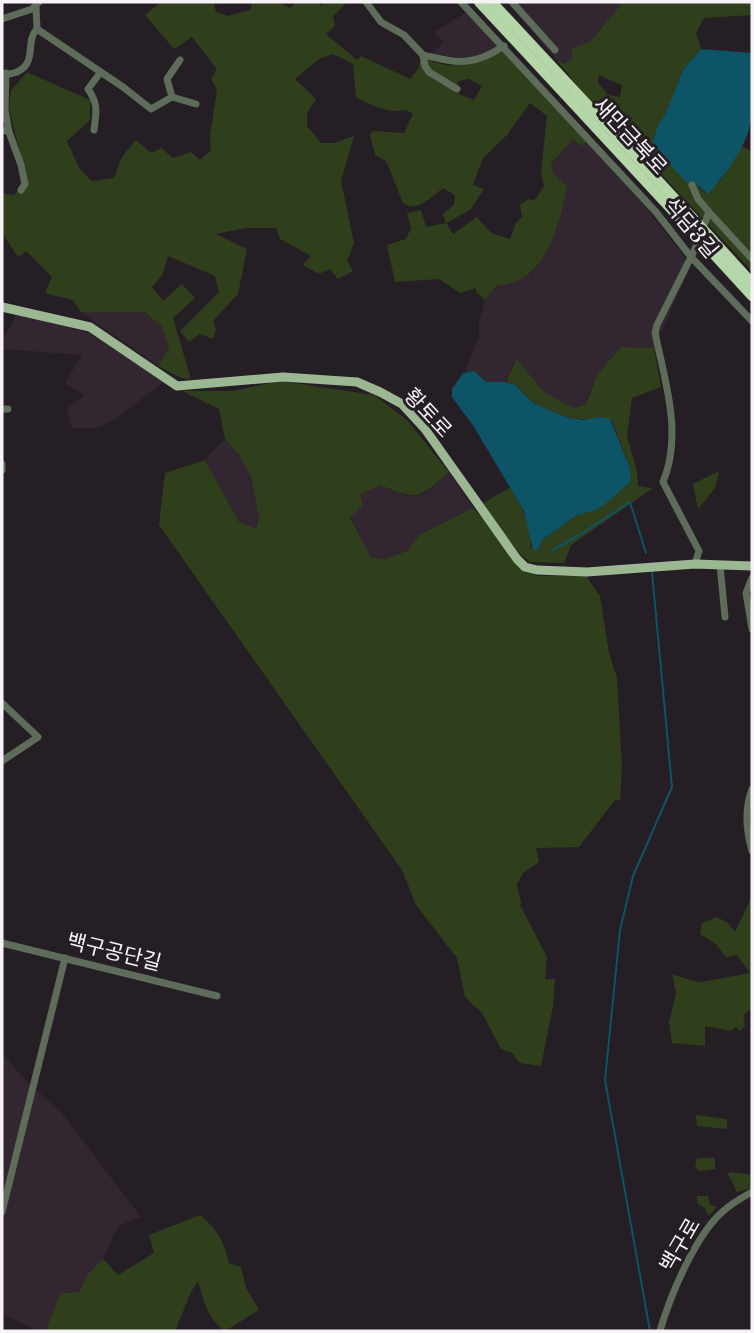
<svg xmlns="http://www.w3.org/2000/svg" width="754" height="1333" font-family="'Libre Baskerville','Noto Sans KR',serif">
	<style>
		.built { fill: #322631 }
		.green { fill: #303f1b; fill-rule: evenodd }
		.water { fill: #0c5466 }
		.lines { fill: none; stroke-linecap: round; stroke-linejoin: round }
		.stream { stroke: #0c5466; stroke-width: 2 }
		.minor { stroke: #5e6c5a; stroke-width: 7 }
		.major { stroke: #9cb893; stroke-width: 9 }
		.highway { stroke: #b4d6a9; stroke-width: 10 }
		.highway-bridge { stroke: #b4d6a9; stroke-width: 10 }
		.labels { text-anchor: middle; stroke-width: 6; stroke-linejoin: round; paint-order: stroke }
		.street-label { font-size: 21px; fill: #f7f2f7; stroke: #261e25 }
	</style>
	<rect width="100%" height="100%" fill="#261e25"/>
	<g class="built">
		<path d="M507 2H623L590 42 572 48V59L564 64 555 58Z"/>
		<path d="M467 12 499 46 494 51 468 60 432 53 443 43 434 32Z"/>
		<path d="M573 138 587 142 643 204 683 255 690 268 654 348 621 347 597 375 585 404 573 408 543 391 518 360 505 382H486L473 371 465 372 479 336V323L485 300 497 285 533 272 556 232 567 186 553 173 551 165Z"/>
		<path d="M81 312H145L162 327 169 348 158 366Z"/>
		<path d="M17 314 94 334 163 382 116 419 98 428H72L67 408 85 395 65 383 82 355 2 349V341Z"/>
		<path d="M225 439 240 456 251 477 259 517 256 530 239 522 205 460Z"/>
		<path d="M449 472 473 508 419 535 409 551 384 559H371L350 516 363 505 359 495 380 485 408 496 424 494Z"/>
		<path d="M2 1052 21 1076 62 1113 141 1217 118 1226 103 1259 87 1275 79 1292 61 1293 45 1331H38L2 1314Z"/>
	</g>
	<g class="green">
		<path d="M161 2H219V4L214 3 216 12 227 16 250 10 253 2H279L290 8 296 2H319L321 6 324 2H343L345 4 333 16 335 26 326 34 357 60 361 56 410 79 418 69 421 56C451 73 475 64 503 51L587 142 582 146 573 139 551 164 553 173 567 186C560 225 545 285 497 285L485 300 476 292V288L460 293 439 279 395 282 387 245 406 239 411 228 407 213 421 210 426 227 446 223 443 214 454 205 455 195 443 188C431 197 418 213 403 203L386 161 375 155 370 135 373 131 404 133 413 114 407 110C388 114 372 105 356 97L353 64 333 54 319 59 295 79 316 99 307 113V126L321 143H334L354 136 341 181 354 243 347 261 353 271 338 279 330 269 319 274 303 265 311 256 280 239 276 228H245L216 234 247 249 238 294 213 321 216 330 213 339 200 334 189 342 180 331 219 292 215 276 168 256 163 274 152 287 163 301 182 284 195 298 173 318 191 379 181 378 158 366 169 348 162 327 145 312H81L73 300 45 293 52 277 26 251 18 257 2 233V193L14 195 27 181 9 108 11 91 27 72 90 100V120L67 141 79 168 92 181 114 178 122 157 136 140 151 153 161 148 173 158 191 152 200 160 211 150 210 136 217 90 211 79 217 69 192 37 174 49 145 15ZM469 79 482 86 474 100 456 93 458 81ZM530 103 547 116 541 171 544 186 534 201 529 199 520 204 522 217 516 223 510 239 491 233 477 217 453 234 446 223 470 210 484 189 473 185 483 158 507 135Z"/>
		<path d="M623 2H752V15L704 18 696 33 701 49 683 70 666 114 657 127 652 145 705 193 719 182 741 146 752 151V271L618 128 592 104 555 58 564 64 572 59V48L590 42ZM599 75 622 85 620 97 608 95 598 83Z"/>
		<path d="M621 347 654 348 661 387 632 398 627 436 637 472 638 486 653 488 571 545 564 563 530 562 519 553 482 504 511 487C522 507 531 525 531 548L577 515 630 468 612 421 601 417 588 420 566 417 533 403 517 386 506 382 517 359 543 391 573 408 586 404 597 375Z"/>
		<path d="M280 381 374 395 407 420 449 472C418 499 418 501 380 485L360 495 363 505 350 517 371 558 384 559 408 551 419 535 473 508 536 576H586L600 596 609 653 617 678 622 766 620 800H615L579 847 536 848 539 862 523 873 517 884 521 903 520 905 547 957 545 979H555L553 1006 541 1066 520 1063 512 1053 501 1049 482 1013 465 997 457 958 416 905 402 870 159 525 165 473 205 460 239 522 256 529 259 518 251 477 240 456 225 439 219 409 182 391H232Z"/>
		<path d="M719 471 715 488 698 509 693 484Z"/>
		<path d="M752 896V1008L743 1015 745 1025 741 1031 736 1027 731 1031 705 1026V1046L672 1043 669 1022 676 993 672 974 693 981 702 982 750 973 737 955 726 957 716 944 700 934 702 923 717 917 728 923 735 932Z"/>
		<path d="M696 1115 727 1119V1129L697 1126Z"/>
		<path d="M697 1158H715V1169L700 1171 695 1167Z"/>
		<path d="M730 1172 752 1175V1188L737 1192 728 1174Z"/>
		<path d="M697 1196H708L710 1205 717 1207 708 1216 705 1208 698 1204Z"/>
		<path d="M200 1215C217 1229 224 1241 229 1263L241 1267 246 1288 259 1310 225 1331C208 1320 203 1299 198 1281L191 1292 175 1331H45L61 1293 79 1292 87 1275 103 1259 118 1275 154 1253 149 1235Z"/>
	</g>
	<g class="water">
		<path d="M701 49 752 53C752 78 754 105 749 129 745 148 721 180 708 194L693 182 687 183 652 145 657 127 666 113 683 70Z"/>
		<path d="M474 371 486 382H505L515 385 533 403 566 417 583 420 601 417 610 419 630 468V482L604 505 593 511 577 515 542 540 538 550H533L524 511 474 427 452 397V389L463 373Z"/>
	</g>
	<g class="lines">
		<g class="stream">
			<path d="M552 550 578 536 630 502 646 553"/>
			<path d="M650 1331 605 1080 620 930 633 876 672 787 652 572"/>
		</g>
		<g class="minor">
			<path d="M366 2 381 22 404 35 423 55 425 66 429 72 457 89"/>
			<path d="M461 2 656 212 691 257 752 321"/>
			<path d="M512 2 555 50"/>
			<path d="M36 7 37 29"/>
			<path d="M2 19 32 9 39 2"/>
			<path d="M423 55C458 63 472 67 504 46"/>
			<path d="M2 75C7 74 15 74 19 71 37 61 25 41 37 29L123 87 151 109 172 97 196 104"/>
			<path d="M172 97 167 79 180 60"/>
			<path d="M2 130 9 132 5 110 6 73"/>
			<path d="M94 130C96 112 99 105 88 89L100 73"/>
			<path d="M9 132 21 165 25 184 21 190"/>
			<path d="M692 185 698 199 709 212"/>
			<path d="M2 409H8"/>
			<path d="M2 464V470"/>
			<path d="M695 564 699 551 663 482C683 435 665 381 655 333L657 325 694 251 709 212 752 259"/>
			<path d="M720 565 725 617"/>
			<path d="M752 578 746 593 752 629"/>
			<path d="M2 703 38 737 2 761"/>
			<path d="M752 789C744 810 746 830 752 851"/>
			<path d="M2 943 217 996"/>
			<path d="M2 1212 65 958"/>
			<path d="M660 1331C670 1296 694 1239 720 1214 730 1204 741 1198 752 1192"/>
		</g>
		<path class="major" d="M2 307 90 327 177 386 283 377 357 382 380 392 402 404 425 429 517 559 525 567 537 570 587 572 695 564 752 566"/>
		<g class="highway">
			<path d="M479 2 685 224"/>
			<path d="M492 2 691 216"/>
			<path d="M713 240 752 283"/>
			<path d="M707 247 752 296"/>
		</g>
		<g class="highway-bridge">
			<path d="M691 216 713 240"/>
			<path d="M685 224 707 247"/>
		</g>
	</g>
	<g class="labels">
		<g class="street-label">
			<text transform="translate(630 136) rotate(47)" y="7">새만금북로</text>
			<text transform="translate(691 228) rotate(50)" y="7">석담3길</text>
			<text transform="translate(428 413) rotate(47)" y="7">황토로</text>
			<text transform="translate(114 952) rotate(14)" y="7">백구공단길</text>
			<text transform="translate(680 1245) rotate(-60)" y="7">백구로</text>
		</g>
	</g>
	<rect width="754" height="1333" fill="none" stroke="#f7f2f7" stroke-width="7"/>
</svg>
